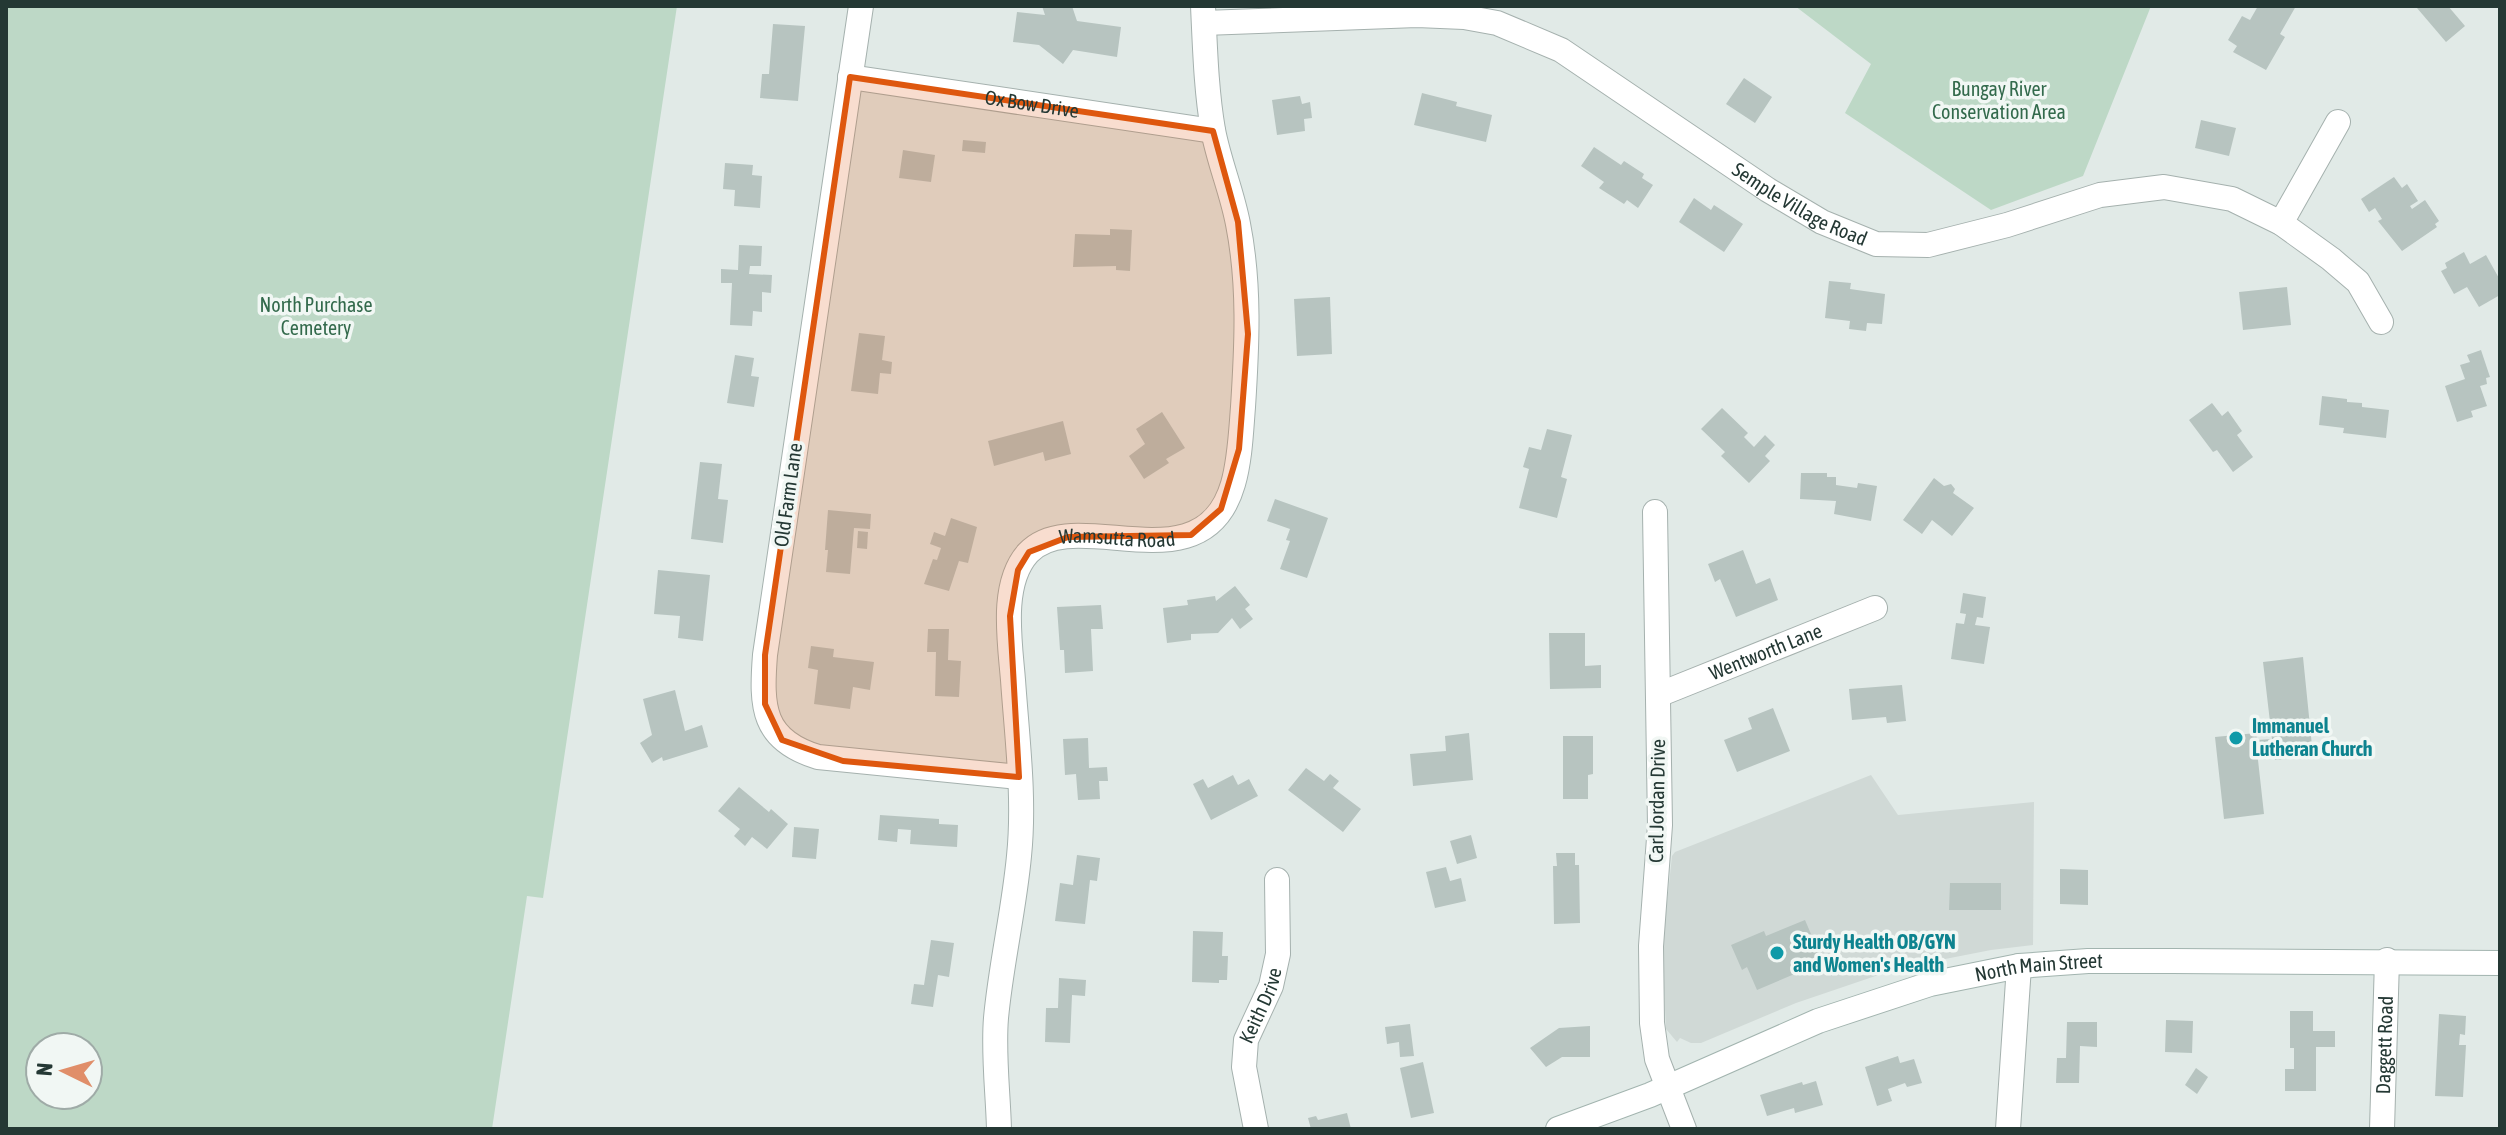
<svg xmlns="http://www.w3.org/2000/svg" width="2506" height="1135" font-family="'Asap Condensed',sans-serif">
	<style>
		.built { fill: #d0d9d6 }
		.green { fill: #bdd8c6; fill-rule: evenodd }
		.building { fill: #b7c4c0 }
		.lines { fill: none; stroke-linecap: round; stroke-linejoin: round }
		.minor-casing { stroke: #a5b1ae; stroke-width: 26 }
		.secondary-casing { stroke: #a2b4af; stroke-width: 26 }
		.minor { stroke: #fff; stroke-width: 24 }
		.secondary { stroke: #fff; stroke-width: 24 }
		.marked { fill: #de570e; fill-opacity: 0.2; stroke: #de570e; stroke-width: 6; stroke-linejoin: round }
		.culture-dot { fill: #0f9aa8; stroke: #f1f7f4; stroke-width: 3 }
		.labels { text-anchor: middle; stroke-width: 7; stroke-linejoin: round; paint-order: stroke }
		.park-label { font-size: 20px; fill: #336a4c; stroke: #f1f7f4 }
		.street-label { font-size: 20px; fill: #243834; stroke: #f1f7f4 }
		.culture-label { font-size: 20px; font-weight: bold; fill: #0d838f; stroke: #f1f7f4; text-anchor: start }
	</style>
	<rect width="100%" height="100%" fill="#e1eae7"/>
	<path class="built" d="M1871 775 1898 815 2034 802 2033 945 1991 950 1899 968 1796 1003 1701 1043H1691L1680 1038 1677 1042 1666 1029 1662 950 1672 856 1675 852Z"/>
	<g class="green">
		<path d="M6 6H677L543 898 527 896 492 1129H6ZM40 1047H88V1095H40Z"/>
		<path d="M1795 6H2151L2083 176 1991 210 1845 113 1871 64Z"/>
	</g>
	<g class="building">
		<path d="M1042 6H1072L1077 21 1121 27 1117 57 1073 50 1063 64 1039 45 1013 42 1017 12 1045 15Z"/>
		<path d="M2258 6H2296L2280 34 2285 37 2266 70 2233 52 2237 46 2228 40 2242 16 2250 20Z"/>
		<path d="M2419 6H2448L2465 26 2446 42 2417 8Z"/>
		<path d="M773 24 805 26 798 101 760 98 762 74H769Z"/>
		<path d="M1744 78 1772 97 1755 123 1726 104Z"/>
		<path d="M1422 93 1457 102 1456 106 1492 115 1486 142 1414 125Z"/>
		<path d="M1300 96 1302 104 1310 102 1312 118 1304 119 1305 131 1277 135 1272 100Z"/>
		<path d="M2201 120 2236 128 2229 156 2195 148Z"/>
		<path d="M963 140 986 142 985 153 962 151Z"/>
		<path d="M1594 147 1621 165 1624 161 1644 174 1642 178 1653 185 1638 208 1627 200 1624 204 1599 188 1604 182 1581 166Z"/>
		<path d="M903 150 935 155 931 182 899 178Z"/>
		<path d="M725 163 753 165 752 175 762 176 760 208 734 206 735 190 723 189Z"/>
		<path d="M2394 177 2402 188 2407 184 2418 201 2410 206 2412 209 2425 200 2439 221 2435 224 2437 227 2402 251 2378 221 2382 219 2375 208 2369 212 2361 199Z"/>
		<path d="M1694 198 1711 210 1714 205 1743 224 1724 252 1679 222Z"/>
		<path d="M1110 229 1132 230 1130 271 1116 270V266L1073 267 1075 234 1110 235Z"/>
		<path d="M739 245 762 246 761 266H750L749 274 772 275 771 293 762 292V312L753 311 752 326 730 325 732 283H721V269L738 270Z"/>
		<path d="M2464 252 2470 264 2486 255 2500 280V295L2479 307 2467 287 2454 294 2441 271 2447 268 2445 263Z"/>
		<path d="M1829 281 1851 283 1850 289 1885 294 1882 324 1867 323 1866 331 1849 329 1850 321 1825 318Z"/>
		<path d="M2287 287 2291 325 2243 330 2239 292Z"/>
		<path d="M1330 297 1332 354 1297 356 1294 299Z"/>
		<path d="M859 333 885 336 882 360 892 362 891 374 880 373 878 394 851 391Z"/>
		<path d="M2481 350 2490 377 2486 378 2487 384 2480 386 2487 406 2471 411 2473 417 2457 422 2445 386 2465 379 2460 365 2470 362 2467 355Z"/>
		<path d="M735 355 754 358 751 376 759 377 754 407 727 403Z"/>
		<path d="M2322 396 2347 399V402L2362 403V407L2389 410 2386 438 2343 433 2344 428 2319 425Z"/>
		<path d="M2212 403 2222 416 2228 411 2242 431 2237 435 2253 457 2233 472 2217 450 2213 452 2189 420Z"/>
		<path d="M1722 408 1748 433 1744 437 1754 447 1765 435 1775 445 1765 456 1770 461 1749 483 1721 456 1725 452 1701 429Z"/>
		<path d="M1162 412 1185 448 1166 459 1169 463 1144 479 1129 456 1145 444 1136 429Z"/>
		<path d="M1063 421 1071 454 1045 461 1043 452 994 466 988 441Z"/>
		<path d="M1547 429 1572 435 1561 477 1567 479 1557 518 1519 508 1529 469 1523 467 1529 447 1541 450Z"/>
		<path d="M700 462 722 464 718 499 728 500 723 543 691 539Z"/>
		<path d="M1801 473H1827V477H1836V485L1857 488 1858 483 1877 486 1871 521 1834 514 1836 501 1800 499Z"/>
		<path d="M1934 478 1944 486 1951 484 1955 489 1953 493 1974 508 1952 536 1932 520 1922 534 1903 520Z"/>
		<path d="M1275 499 1328 518 1307 578 1280 569 1290 541 1286 540 1290 529 1267 521Z"/>
		<path d="M828 510 871 514 870 529 854 528 850 574 826 572 828 550H825Z"/>
		<path d="M951 518 977 527 968 563 959 561 949 591 924 584 933 559 937 560 941 548 930 544 934 532 945 536Z"/>
		<path d="M858 531 868 532 867 549 857 548Z"/>
		<path d="M1743 550 1756 584 1770 578 1778 600 1736 617 1720 579 1715 582 1708 564Z"/>
		<path d="M658 570 710 575 703 641 678 638 680 616 654 614Z"/>
		<path d="M1235 586 1250 605 1245 609 1253 619 1240 629 1232 618 1218 633 1191 634V640L1167 643 1163 608 1188 605 1187 600 1215 596 1216 601Z"/>
		<path d="M1963 593 1986 597 1983 618 1977 617 1975 625 1990 627 1984 664 1951 659 1956 623 1964 624 1966 614 1960 613Z"/>
		<path d="M1101 605 1103 629H1091L1093 671 1065 673 1064 650H1060L1057 607Z"/>
		<path d="M928 629H949L948 660 961 661 959 697 935 696 936 652H927Z"/>
		<path d="M1549 633H1585V666L1601 665V688L1550 689Z"/>
		<path d="M811 646 834 649 833 657 874 662 870 690 853 687 850 709 814 704 818 670 808 668Z"/>
		<path d="M2303 657 2313 756 2275 760 2273 749 2257 751 2264 814 2224 819 2215 737 2256 733 2257 740 2272 739 2263 662Z"/>
		<path d="M1902 685 1906 721 1887 723 1886 717 1852 720 1849 689Z"/>
		<path d="M675 690 685 731 702 725 708 747 663 761 662 757 652 763 640 743 652 735 643 699Z"/>
		<path d="M1773 708 1790 751 1737 772 1724 740 1752 729 1748 718Z"/>
		<path d="M1469 733 1473 780 1413 786 1410 754 1446 751 1445 736Z"/>
		<path d="M1563 736H1593V774L1588 775V799H1563Z"/>
		<path d="M1088 738 1089 768 1107 767 1108 781H1099L1100 799 1078 800 1076 774 1065 775 1063 739Z"/>
		<path d="M1306 768 1324 781 1330 774 1339 781 1333 788 1361 809 1343 832 1288 790Z"/>
		<path d="M1233 775 1238 785 1249 779 1258 796 1211 820 1193 784 1203 779 1208 788Z"/>
		<path d="M739 787 769 812 771 809 788 824 767 849 752 837 745 846 734 836 740 829 718 811Z"/>
		<path d="M880 815 939 819V824L958 825 957 847 910 844 911 830 898 829 897 842 878 840Z"/>
		<path d="M794 827 819 829 816 859 792 857Z"/>
		<path d="M1471 835 1477 858 1457 864 1450 841Z"/>
		<path d="M1556 853H1575V865H1579L1580 923 1554 924 1553 866H1557Z"/>
		<path d="M1077 855 1100 858 1097 881 1090 880 1085 924 1055 921 1060 883 1073 885Z"/>
		<path d="M1446 867 1450 881 1461 878 1466 901 1435 908 1426 872Z"/>
		<path d="M2060 869 2088 870V905L2060 904Z"/>
		<path d="M1950 883H2001V910H1949Z"/>
		<path d="M1805 920 1823 962 1757 990 1747 967 1742 970 1731 945 1764 931 1766 936Z"/>
		<path d="M1193 931 1223 932 1222 956H1228L1227 980H1219V983L1192 982Z"/>
		<path d="M931 940 954 943 949 977 938 975 933 1007 911 1004 914 984 924 985Z"/>
		<path d="M1059 978 1086 980 1085 996 1072 995 1070 1043 1045 1042 1046 1008H1058Z"/>
		<path d="M2290 1011H2313V1031H2335V1047H2316V1091H2285V1069H2294V1048H2290Z"/>
		<path d="M2439 1014 2466 1016 2465 1035 2460 1034 2459 1045H2466L2463 1097 2435 1096Z"/>
		<path d="M2166 1020 2193 1021 2192 1053 2165 1052Z"/>
		<path d="M2067 1022H2097V1047L2080 1046 2079 1083H2056L2057 1058H2066Z"/>
		<path d="M1410 1024 1414 1056 1400 1057 1399 1042 1387 1044 1385 1027Z"/>
		<path d="M1590 1026V1057H1562L1546 1067 1530 1048 1559 1028Z"/>
		<path d="M1898 1056 1900 1063 1914 1059 1922 1083 1907 1087 1905 1083 1888 1089 1892 1101 1877 1106 1865 1067Z"/>
		<path d="M1423 1062 1434 1113 1411 1118 1400 1068Z"/>
		<path d="M2196 1068 2208 1077 2197 1094 2185 1085Z"/>
		<path d="M1816 1081 1823 1105 1795 1113 1794 1108 1767 1116 1760 1095 1802 1082 1803 1085Z"/>
		<path d="M1347 1113 1351 1129H1311L1308 1118 1316 1116 1318 1120Z"/>
	</g>
	<g class="lines">
		<defs>
			<g id="minor">
				<path d="M861 6 765 655C761 707 762 740 818 757L1019 777"/>
				<path id="s1" d="M1204 23 1417 15 1464 17 1497 23 1561 50 1768 190 1822 222 1876 244 1928 245 2007 225 2100 195 2164 187 2232 199 2281 223 2331 259 2358 282 2381 322"/>
				<path id="s2" d="M850 77 1213 131"/>
				<path d="M2281 223 2338 122"/>
				<path d="M1655 512 1660 825 1651 946 1652 1023 1657 1059 1684 1129"/>
				<path id="s3" d="M1658 695 1875 608"/>
				<path id="s4" d="M999 1129C998 1092 993 1054 996 1018 1001 964 1014 910 1019 856 1025 798 1017 738 1013 680 1010 642 1000 584 1028 553 1075 502 1202 591 1233 484 1240 460 1241 432 1243 407 1247 345 1250 285 1238 224 1232 192 1219 162 1213 130 1206 89 1205 47 1203 6"/>
				<path id="s5" d="M1256 1129 1244 1067 1246 1040 1271 986 1278 954 1277 880"/>
				<path d="M2008 1129 2019 966"/>
				<path id="s6" d="M2382 1129 2387 960"/>
			</g>
			<g id="secondary">
				<path id="s7" d="M1558 1129 1650 1095 1818 1021 1930 984 2019 966 2088 961H2172L2500 963"/>
			</g>
		</defs>
		<use href="#minor" class="minor-casing"/>
		<use href="#secondary" class="secondary-casing"/>
		<use href="#minor" class="minor"/>
		<use href="#secondary" class="secondary"/>
	</g>
	<path class="marked" d="M850 77 1213 131 1238 222 1248 334 1239 449 1221 509 1191 535 1068 537 1029 552 1018 570 1010 616 1019 777 843 761 782 740 765 704V655Z"/>
	<g class="culture-dot">
		<circle cx="2236" cy="738" r="8"/>
		<circle cx="1777" cy="953" r="8"/>
	</g>
	<g class="labels">
		<g class="park-label">
			<text x="1999" y="96">Bungay River<tspan x="1999" dy="23">Conservation Area</tspan></text>
			<text x="316" y="312">North Purchase<tspan x="316" dy="23">Cemetery</tspan></text>
		</g>
		<g class="street-label">
			<text dy="7" stroke="none"><textPath href="#s2" startOffset="184">Ox Bow Drive</textPath></text>
			<text dy="7" stroke="none"><textPath href="#s1" startOffset="648">Semple Village Road</textPath></text>
			<text transform="translate(788 495) rotate(-82)" y="7">Old Farm Lane</text>
			<text dy="7" stroke="none"><textPath href="#s4" startOffset="676">Wamsutta Road</textPath></text>
			<text dy="7" stroke="none"><textPath href="#s3" startOffset="116">Wentworth Lane</textPath></text>
			<text transform="translate(1657 801) rotate(-89)" y="7">Carl Jordan Drive</text>
			<text dy="7" stroke="none"><textPath href="#s7" startOffset="510">North Main Street</textPath></text>
			<text dy="7" stroke="none"><textPath href="#s5" startOffset="128">Keith Drive</textPath></text>
			<text dy="7" stroke="none"><textPath href="#s6" startOffset="84">Daggett Road</textPath></text>
		</g>
		<g class="culture-label">
			<text x="2252" y="733">Immanuel<tspan x="2252" dy="23">Lutheran Church</tspan></text>
			<text x="1793" y="949">Sturdy Health OB/GYN<tspan x="1793" dy="23">and Women's Health</tspan></text>
		</g>
	</g>
	<rect width="2506" height="1135" fill="none" stroke="#243834" stroke-width="16"/>
	<g transform="translate(64 1071) rotate(275)"><circle r="38" fill="#f1f7f4" stroke="#9faba7" stroke-width="2"/>
	<path d="M0-6L14 30L0 20L-14 30Z" fill="#e08e69"/>
	<text y="-12" font-size="22" font-weight="bold" text-anchor="middle" fill="#243834">N</text>
	</g>
</svg>
